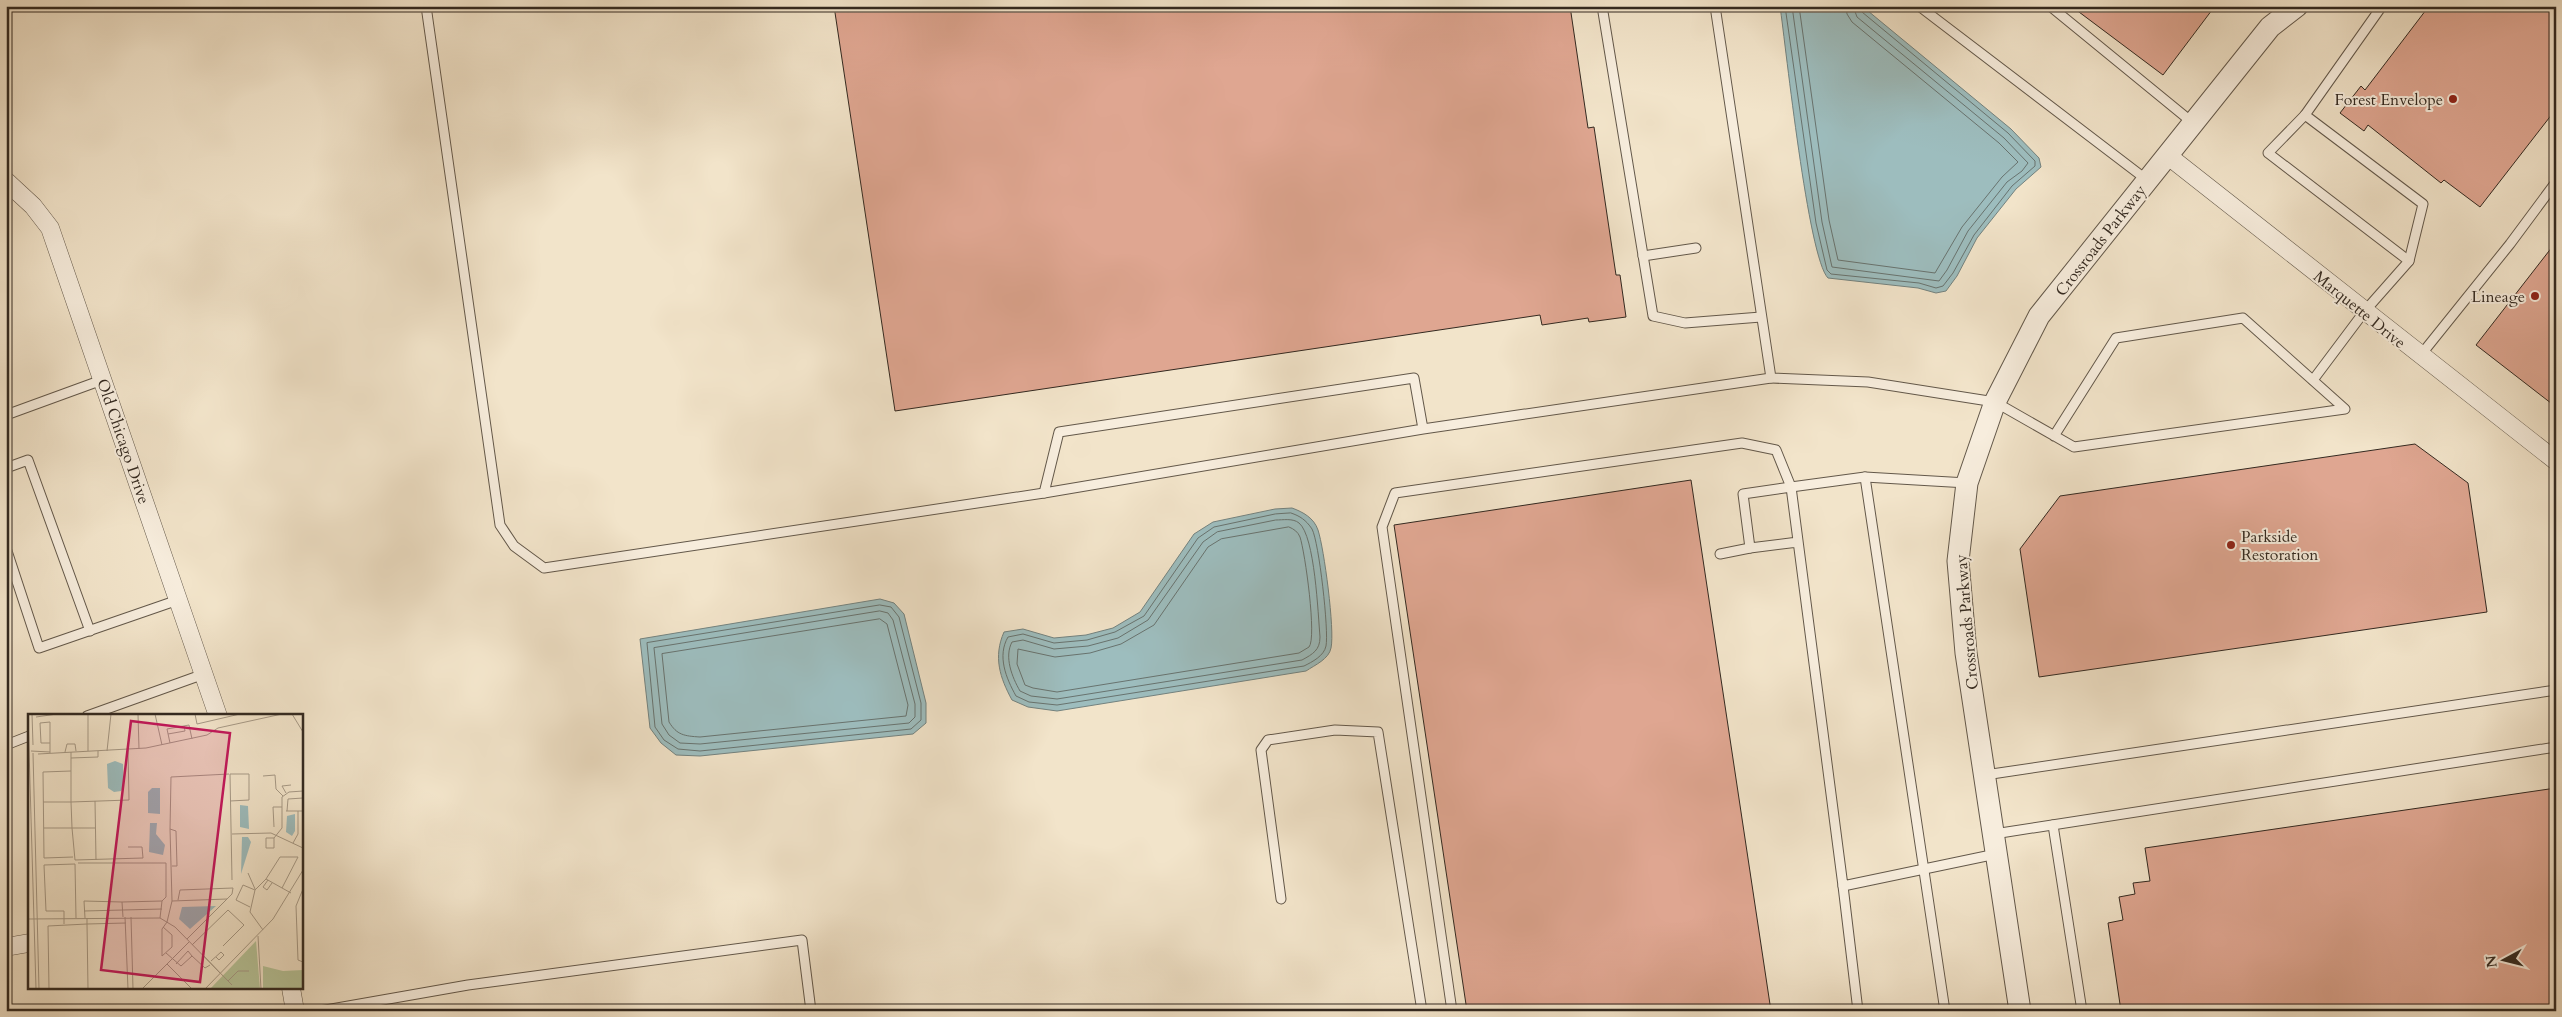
<svg xmlns="http://www.w3.org/2000/svg" width="2562" height="1017" font-family="Cardo,serif">
	<style>
		.water { fill: #9dbdbe; stroke: #73827f }
		.lines { fill: none; stroke-linecap: round; stroke-linejoin: round }
		.shore { stroke: #68736f; stroke-width: 1 }
		.building { fill: #dfa691; stroke: #332920 }
		.service-casing { stroke: #63584a; stroke-width: 11 }
		.minor-casing { stroke: #63584a; stroke-width: 19 }
		.tertiary-casing { stroke: #63584a; stroke-width: 23 }
		.service { stroke: #f7eddd; stroke-width: 9 }
		.minor { stroke: #f7eddd; stroke-width: 18 }
		.tertiary { stroke: #f7eddd; stroke-width: 21 }
		.poi-dot { fill: #8f2418; stroke: #f7eddd; stroke-width: 2 }
		.labels { text-anchor: middle; stroke-width: 4; stroke-linejoin: round; paint-order: stroke }
		.poi-label { font-size: 16px; fill: #332920; stroke: #f7eddd; text-anchor: end }
		.street-label { font-size: 16px; fill: #332920; stroke: #f7eddd }
		.inset-road { fill: none; stroke: #a69986; stroke-width: 1 }
		.view { fill: #c2185b; fill-opacity: 0.15; stroke: #c2185b; stroke-width: 2.5 }
		.inset-edge { fill: none; stroke: #332920; stroke-width: 2.5 }
	</style>
	<rect width="100%" height="100%" fill="#f2e4ca"/>
	<filter id="stains"><feTurbulence type="fractalNoise" baseFrequency=".004" numOctaves="4"/><feColorMatrix values="0 0 0 0 .2 0 0 0 0 .09 0 0 0 0 .02 0 0 0 .5 -.17"/></filter>
	<radialGradient id="worn" r=".72"><stop offset=".6" stop-color="#630" stop-opacity="0"/><stop offset="1" stop-color="#630" stop-opacity=".3"/></radialGradient>
	<g class="water">
		<path d="M1780 6H1862L2011 129 2039 158 2041 167 2016 189 1977 238 1957 276 1946 291 1936 293 1918 288 1828 278C1808 258 1786 48 1780 6Z"/>
		<path d="M1292 508C1303 512 1314 518 1318 530 1324 548 1335 630 1331 648 1329 659 1315 665 1306 671L1057 711 1028 707 1012 700C1000 678 993 657 1004 632L1023 629 1054 638 1086 635 1113 628 1140 612 1194 534 1213 522 1275 509Z"/>
		<path d="M880 599 894 603 904 614 926 703V723L913 734 700 756 676 755 661 743 650 728 640 639Z"/>
	</g>
	<g class="lines">
		<g class="shore">
			<path d="M1785 6 1816 223 1827 270 1831 274 1919 283 1936 288 1943 286 1953 273 1974 235 2012 186 2035 166V161L2008 133 1862 12 1860 6"/>
			<path d="M1792 6 1822 222 1832 267 1939 281 1947 270 1968 231 2007 182 2022 171 2028 163 2004 138 1857 17 1853 6"/>
			<path d="M1799 6 1829 220 1838 260 1935 273 1962 227 2002 177 2018 162 1999 143 1852 22 1847 14 1846 6"/>
			<path d="M1291 513C1300 516 1306 520 1312 529 1319 542 1329 631 1326 646 1324 656 1312 662 1304 666L1057 705 1029 702 1016 696C1006 678 997 656 1008 637L1023 634 1054 643 1087 640 1115 632 1144 616 1198 538 1214 527 1275 514Z"/>
			<path d="M1276 520C1283 520 1293 518 1299 523 1315 536 1318 614 1320 637 1320 650 1313 654 1302 660L1057 699 1031 696 1020 691C1012 677 1004 657 1012 642L1023 640 1054 649 1088 646 1118 638 1148 620 1203 542 1217 532Z"/>
			<path d="M1289 527C1294 529 1298 532 1300 537 1305 552 1317 638 1309 647L1299 653 1057 692 1033 688 1025 685 1017 664 1018 649 1055 657 1090 653 1121 644 1154 625 1208 547 1221 539Z"/>
			<path d="M880 605 891 607 899 617 921 703V720L911 729 700 751 678 749 664 740 655 727 647 643Z"/>
			<path d="M880 611 888 613 893 620 915 704V717L909 723 700 744 680 743 669 735 662 724 654 648Z"/>
			<path d="M880 619 887 624 908 705 906 716 700 737C684 736 677 735 669 722L662 654Z"/>
		</g>
	</g>
	<g class="building">
		<path d="M834 6H1570L1588 128 1594 127 1616 275H1620L1626 317 1589 322 1588 318 1542 325 1540 315 895 411Z"/>
		<path d="M2071 6H2215L2163 75Z"/>
		<path d="M2429 6H2556V109L2480 207 2444 180 2441 183 2368 125 2364 131 2340 113 2361 86 2365 90Z"/>
		<path d="M2556 242V407L2476 345Z"/>
		<path d="M2415 444 2468 483 2487 612 2039 677 2020 549 2060 496Z"/>
		<path d="M1691 480 1771 1011H1467L1394 525Z"/>
		<path d="M2556 788V1011H2121L2108 923 2123 920 2119 897 2135 894 2133 883 2150 881 2145 848Z"/>
	</g>
	<g class="lines">
		<defs>
			<g id="service">
				<path d="M426 6 500 525 514 546 544 568 1044 493"/>
				<path d="M1602 6 1653 316 1685 323 1761 317"/>
				<path d="M1715 6 1771 378 1868 382 1995 402 2074 447 2345 409 2243 318 2116 338 2054 436"/>
				<path d="M1919 6 2147 180"/>
				<path d="M2050 6 2193 123"/>
				<path d="M2305 115 2268 153 2409 261"/>
				<path d="M1643 256 1696 248"/>
				<path d="M2420 356 2510 244 2556 182"/>
				<path d="M2313 380 2364 312 2409 261 2423 204 2305 115 2382 6"/>
				<path d="M6 415 102 380"/>
				<path d="M1423 429 1414 378 1059 432 1044 493 1423 429 1771 378"/>
				<path d="M6 468 28 460 90 631"/>
				<path d="M1865 477 1945 1011"/>
				<path d="M1798 542 1750 548 1743 494 1791 487 1843 886 1996 854"/>
				<path d="M6 548 39 648 178 600"/>
				<path d="M1720 554 1750 548"/>
				<path d="M87 716 204 674"/>
				<path d="M6 745 29 736"/>
				<path d="M1985 775 2556 690"/>
				<path d="M2053 825 2082 1011"/>
				<path d="M1994 834 2556 747"/>
				<path d="M1843 886 1858 1011"/>
				<path d="M1281 899 1261 750 1268 740 1335 730 1378 732 1422 1011"/>
				<path d="M320 1011 468 985 802 940 811 1011"/>
				<path d="M1452 1011 1382 527 1395 493 1742 443 1776 450 1791 487 1865 477 1967 483"/>
			</g>
			<g id="minor">
				<path d="M2167 155 2556 461"/>
				<path d="M6 181 33 206 50 228 218 716"/>
				<path d="M6 947 29 943"/>
				<path d="M291 988 295 1011"/>
			</g>
			<path id="tertiary" d="M2020 1011 1966 653 1958 561 1967 483 1995 402 2039 316 2270 27 2297 6"/>
		</defs>
		<use href="#service" class="service-casing"/>
		<use href="#minor" class="minor-casing"/>
		<use href="#tertiary" class="tertiary-casing"/>
		<use href="#service" class="service"/>
		<use href="#minor" class="minor"/>
		<use href="#tertiary" class="tertiary"/>
	</g>
	<g class="poi-dot">
		<circle cx="2453" cy="99" r="5"/>
		<circle cx="2535" cy="296" r="5"/>
		<circle cx="2231" cy="545" r="5"/>
	</g>
	<g class="labels">
		<g class="poi-label">
			<text x="2443" y="105">Forest Envelope</text>
			<text x="2525" y="302">Lineage</text>
			<text x="2241" y="542" text-anchor="start">Parkside<tspan x="2241" dy="18">Restoration</tspan></text>
		</g>
		<g class="street-label">
			<text transform="translate(2100 240) rotate(-52)" y="6">Crossroads Parkway</text>
			<text transform="translate(2360 309) rotate(39)" y="6">Marquette Drive</text>
			<text transform="translate(124 441) rotate(71)" y="6">Old Chicago Drive</text>
			<text transform="translate(1966 622) rotate(-95)" y="6">Crossroads Parkway</text>
		</g>
	</g>
	<g transform="translate(28 714)">
		<rect width="275" height="275" fill="#f2e4ca"/>
		<path d="M228 227 232 275H182ZM235 252 255 257 275 256V275H235Z" fill="#b7c59a"/>
		<path d="M87 47 95 50 96 72 93 77 86 78 80 74 79 50ZM124 74H132V100L120 99V78ZM212 91 220 92 221 115 212 113ZM267 100V117L264 122 258 118 259 102ZM122 109H129L128 120 137 131 135 141 121 138ZM214 123H220L223 128 213 160ZM188 192 162 215 151 205 154 193Z" fill="#9dbdbe"/>
		<path class="inset-road" d="M0 0 8 275M4 0 5 31M60 0V37M110 0 111 35M127 0 134 31M167 0 169 10 212 0M264 0 275 18M8 3 29 0M140 20 157 17 156 12M22 29H13L12 9 22 8V39M142 29 139 15 161 11 164 25M3 37 22 38M79 37 83 0M37 38 39 30H47L48 37M43 38V57L15 58 16 144 45 143M5 39 11 275M10 40 118 34 179 21 190 14 254 0M43 44 70 43V37M235 62 247 61 248 75 255 82M258 79 254 72 263 71M67 87 68 146M202 87 221 86V60H202L204 166M15 88H43V57M258 97H275M259 97 260 85 275 84M246 113 245 93H254M16 114H44L43 88 101 86 100 36M67 114H44L47 146 115 144 114 133H100M142 115 143 63 201 60M204 120 243 119 275 134M246 124H238V134H246V124L254 114V83L261 78 275 77M265 129 270 120V97M50 149H138V183L134 187 132 204M144 152H149L148 117 142 115 144 187M220 159 227 175M238 165 252 143H270L254 174M240 166 235 173 239 176 244 169M275 175 268 192 270 246 275 248M150 186 152 176 205 174 204 180 159 225M222 193 208 186 215 171 227 176M56 197 134 195M95 203 94 188 134 187M97 203 100 275M103 203 105 275M57 204 56 187 94 188M59 204V210L98 209M0 205 132 204 147 213 204 271M36 210V197H18L16 151 47 150 48 204M135 213 144 221V233L134 242V215L139 208 144 187 199 185M235 216 222 198 227 176 238 165 263 179M230 222 233 275M164 231 200 196 216 211 195 232M138 239 153 252 164 242 177 254 182 251M174 240 192 259M183 247 193 238 196 241 191 246 188 243M139 250 163 274M148 250 160 237 164 242M200 267 210 257H221M21 275 20 212 59 210 60 275M114 275 161 228M177 275 245 205 275 156"/>
		<path class="view" d="M103 7 202 19 172 268 73 256Z"/>
		<rect width="275" height="275" class="inset-edge"/>
	</g>
	<rect width="2562" height="1017" fill="none" stroke="#f2e4ca" stroke-width="25"/>
	<rect x="8" y="8" width="2547" height="1002" fill="none" stroke="#332920" stroke-width="2.5"/>
	<rect x="12" y="12" width="2537" height="992" fill="none" stroke="#332920"/>
	<g transform="translate(2504 960) rotate(263)" stroke="#f7eddd" stroke-width="4" paint-order="stroke">
	<path d="M0-4L9 19L0 12L-9 19Z" fill="#332920"/>
	<text y="-8" font-size="14" font-weight="bold" text-anchor="middle" fill="#332920">N</text>
	</g>
	<rect width="100%" height="100%" filter="url(#stains)"/>
	<rect width="100%" height="100%" fill="url(#worn)"/>
</svg>
